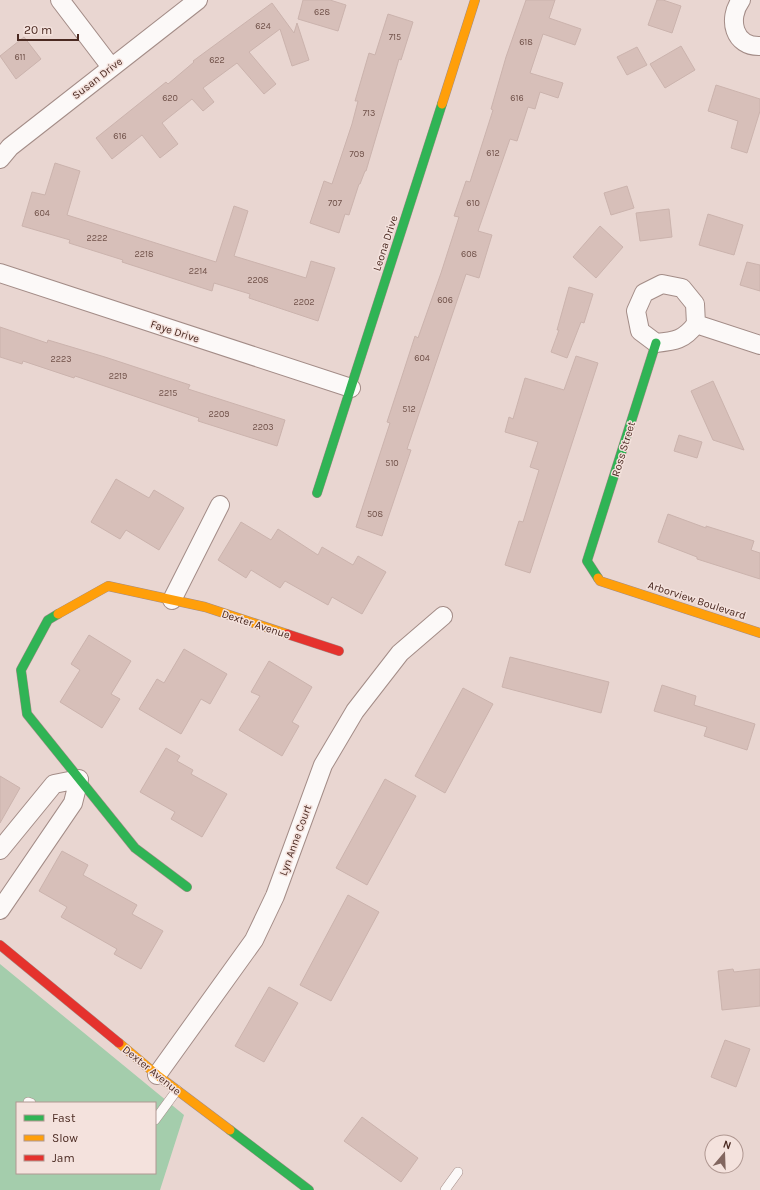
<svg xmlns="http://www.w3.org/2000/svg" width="760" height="1190" font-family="Karla,sans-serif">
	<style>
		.green { fill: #a4cdac; fill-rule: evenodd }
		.building { fill: #d7bfb9; stroke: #cbb3ad }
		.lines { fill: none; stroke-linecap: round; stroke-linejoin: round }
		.lane-casing { stroke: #a38c87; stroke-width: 10 }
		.street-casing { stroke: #a38c87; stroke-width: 20 }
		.fast-casing { stroke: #a38c87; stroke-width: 10 }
		.slow-casing { stroke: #a38c87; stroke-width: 10 }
		.jam-casing { stroke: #a38c87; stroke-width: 10 }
		.lane { stroke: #fcf9f8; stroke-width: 9 }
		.street { stroke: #fcf9f8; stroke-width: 18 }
		.fast { stroke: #30b455; stroke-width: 9 }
		.slow { stroke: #ff9f0a; stroke-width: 9 }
		.jam { stroke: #e5322d; stroke-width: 9 }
		.labels { text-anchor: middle; stroke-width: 3; stroke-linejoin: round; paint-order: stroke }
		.number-label { font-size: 9px; fill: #705149 }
		.street-label { font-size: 11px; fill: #4b2a22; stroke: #f4e2dd }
	</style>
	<rect width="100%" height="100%" fill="#e9d6d1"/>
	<path class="green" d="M0 964 184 1115 160 1190H0ZM17 1103H155V1173H17Z"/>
	<g class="building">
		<path d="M303 0H330L346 5 338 31 298 19Z"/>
		<path d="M526 0H555L549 18 581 29 575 45 543 34 530 73 563 83 558 98 540 92 535 109 528 107 517 141 510 139 478 231 492 235 479 278 466 274 407 449 411 450 382 536 356 527 390 423 387 422 404 370 415 336 418 338 441 273 459 217 454 216 466 181 470 182 493 110 491 109 506 57Z"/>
		<path d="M657 0H663L681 6 672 33 648 25Z"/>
		<path d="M272 3 294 33 297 23 309 60 292 66 280 29 249 52 276 84 264 94 237 63 203 88 214 102 203 111 192 99 162 123 178 144 160 158 142 135 112 159 96 138 166 82 168 84 194 62 193 61Z"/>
		<path d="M388 14 413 22 401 60 399 59 366 171H365L360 184H359L349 215 345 214 339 233 310 223 324 181 332 184 352 124 358 101H355L369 53 375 55Z"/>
		<path d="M24 37 41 59 16 79 0 56Z"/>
		<path d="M681 46 695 70 665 88 650 64Z"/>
		<path d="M637 47 647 65 627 75 617 57Z"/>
		<path d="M716 85 760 99V111L747 153 731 148 738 121 708 111Z"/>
		<path d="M55 163 80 171 67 215 216 262 234 206 248 211 234 256 306 278 311 261 335 268 318 321 249 298 250 294 214 283 212 291 122 262 123 260 69 243 70 240 22 226 32 192 45 195Z"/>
		<path d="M627 186 634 208 611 215 604 193Z"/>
		<path d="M669 209 672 237 640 241 636 213Z"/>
		<path d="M708 214 743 225 734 255 699 245Z"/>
		<path d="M600 226 623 247 596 278 573 257Z"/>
		<path d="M747 262 760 265V291L740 285Z"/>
		<path d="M569 287 593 294 584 323 581 322 567 358 551 352 559 330H557Z"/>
		<path d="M0 327 47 343 48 340 105 357 190 385 188 389 285 420 277 446 198 421 199 418 75 376 74 378 23 361 22 364 0 357Z"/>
		<path d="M576 356 598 363 530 573 505 565 519 521 523 522 539 470 530 467 538 442 505 432 509 417 513 419 525 378 564 390Z"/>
		<path d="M713 381 744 450 713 440 691 391Z"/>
		<path d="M679 435 702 442 697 458 674 451Z"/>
		<path d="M116 479 149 498 154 490 184 508 159 550 126 530 120 539 91 522Z"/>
		<path d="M668 514 706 528V526L754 541 751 550 760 553V579L697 559V557L658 542Z"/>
		<path d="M241 522 271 540 278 529 318 555 322 547 353 565 358 556 386 572 362 614 332 597 328 605 285 581 280 588 251 570 246 578 218 560Z"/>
		<path d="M89 635 131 661 111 694 120 699 102 728 60 702 80 670 71 664Z"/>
		<path d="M184 649 227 674 210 704 201 699 181 734 139 709 157 679 164 683Z"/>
		<path d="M510 657 609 682 601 713 502 687Z"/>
		<path d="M269 661 312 687 292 722 299 726 282 756 239 730 260 696 251 692Z"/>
		<path d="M662 685 696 696 694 705 755 724 747 750 704 736 707 727 654 711Z"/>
		<path d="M463 688 493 704 445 793 415 776Z"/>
		<path d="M166 748 180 756 177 761 193 770 191 774 227 794 202 837 171 819 175 812 140 792Z"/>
		<path d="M0 776 20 788 0 823Z"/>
		<path d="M385 779 416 796 367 885 336 868Z"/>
		<path d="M62 851 88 865 83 875 137 905 132 914 163 931 141 969 114 954 117 949 61 917 67 907 39 891Z"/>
		<path d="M348 895 379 912 331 1001 300 985Z"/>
		<path d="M733 969 734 972 760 969V1006L722 1010 718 971Z"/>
		<path d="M269 987 298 1003 264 1062 235 1046Z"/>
		<path d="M725 1040 750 1049 736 1087 711 1077Z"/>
		<path d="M362 1117 418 1158 401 1182 344 1141Z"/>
	</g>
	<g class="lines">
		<defs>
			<g id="lane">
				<path d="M28 1102 31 1103"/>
				<path d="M155 1120 177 1090"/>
				<path d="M445 1190 458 1172"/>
			</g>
			<g id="street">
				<path d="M60 0 111 67"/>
				<path d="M741 0C727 19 734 47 760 46"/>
				<path d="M0 159 10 147 198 0"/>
				<path d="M0 273 351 388"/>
				<path d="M696 324 695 304 682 288 662 284 644 293 636 311 640 331 656 343C675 341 684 340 696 324L760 345"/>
				<path d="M172 600 220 505"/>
				<path d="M0 850 54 784 79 779 73 803 0 910"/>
				<path d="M157 1075 254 940 275 896 323 765 355 711 400 653 443 616"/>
			</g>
			<g id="fast">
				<path d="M317 493 442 104"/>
				<path d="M598 578 587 561 656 343"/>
				<path d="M58 614 48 620 21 670 27 714 135 848 187 887"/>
				<path d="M230 1130 309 1190"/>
			</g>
			<g id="slow">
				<path d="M442 104 475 0"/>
				<path d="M598 578 600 581 760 633"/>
				<path d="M58 614 108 586 205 607 287 634"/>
				<path d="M119 1043 157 1075 230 1130"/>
			</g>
			<g id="jam">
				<path d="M287 634 339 651"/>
				<path d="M0 945 119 1043"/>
			</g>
		</defs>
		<use href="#lane" class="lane-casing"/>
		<use href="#street" class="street-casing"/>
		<use href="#fast" class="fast-casing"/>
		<use href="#slow" class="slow-casing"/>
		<use href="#jam" class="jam-casing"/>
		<use href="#lane" class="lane"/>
		<use href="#street" class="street"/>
		<use href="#fast" class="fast"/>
		<use href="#slow" class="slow"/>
		<use href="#jam" class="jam"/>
	</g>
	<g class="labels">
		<g class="number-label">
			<text x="322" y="15">628</text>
			<text x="263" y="29">624</text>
			<text x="395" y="40">715</text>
			<text x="526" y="45">618</text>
			<text x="20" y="60">611</text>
			<text x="217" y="63">622</text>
			<text x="170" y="101">620</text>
			<text x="517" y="101">616</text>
			<text x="369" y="116">713</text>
			<text x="120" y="139">616</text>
			<text x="493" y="156">612</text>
			<text x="357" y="157">709</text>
			<text x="335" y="206">707</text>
			<text x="473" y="206">610</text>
			<text x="42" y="216">604</text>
			<text x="97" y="241">2222</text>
			<text x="144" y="257">2218</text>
			<text x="469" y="257">608</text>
			<text x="198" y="274">2214</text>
			<text x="258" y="283">2208</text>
			<text x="445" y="303">606</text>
			<text x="304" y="305">2202</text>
			<text x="422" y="361">604</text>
			<text x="61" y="362">2223</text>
			<text x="118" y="379">2219</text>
			<text x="168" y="396">2215</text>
			<text x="409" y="412">512</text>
			<text x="219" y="417">2209</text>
			<text x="263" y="430">2203</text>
			<text x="392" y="466">510</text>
			<text x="375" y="517">508</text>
		</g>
		<g class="street-label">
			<text transform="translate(97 78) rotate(-38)" y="4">Susan Drive</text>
			<text transform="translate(385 243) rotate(-72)" y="4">Leona Drive</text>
			<text transform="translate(175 331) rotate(18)" y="4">Faye Drive</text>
			<text transform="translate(623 449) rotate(-73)" y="4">Ross Street</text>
			<text transform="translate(697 600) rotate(18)" y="4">Arborview Boulevard</text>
			<text transform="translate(256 624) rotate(18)" y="4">Dexter Avenue</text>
			<text transform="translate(295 840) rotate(-70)" y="4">Lyn Anne Court</text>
			<text transform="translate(152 1070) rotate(39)" y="4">Dexter Avenue</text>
		</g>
	</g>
	<rect x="16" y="1102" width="140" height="72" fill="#f4e2dd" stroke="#b09892"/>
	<rect x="24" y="1115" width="20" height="6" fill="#30b455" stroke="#b09892"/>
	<text x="52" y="1122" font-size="12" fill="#4b2a22">Fast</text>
	<rect x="24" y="1135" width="20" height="6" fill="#ff9f0a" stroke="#b09892"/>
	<text x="52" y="1142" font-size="12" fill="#4b2a22">Slow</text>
	<rect x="24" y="1155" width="20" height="6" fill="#e5322d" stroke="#b09892"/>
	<text x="52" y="1162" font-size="12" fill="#4b2a22">Jam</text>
	<g transform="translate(724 1154) rotate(19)"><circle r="19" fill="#f4e2dd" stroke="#b09892"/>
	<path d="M0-3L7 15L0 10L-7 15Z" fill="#82665f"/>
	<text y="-6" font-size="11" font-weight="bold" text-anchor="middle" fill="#4b2a22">N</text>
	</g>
	<path d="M18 34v6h60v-6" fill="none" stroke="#4b2a22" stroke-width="2"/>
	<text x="24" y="34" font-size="12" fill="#4b2a22" stroke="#f4e2dd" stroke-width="3" paint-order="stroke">20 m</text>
</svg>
